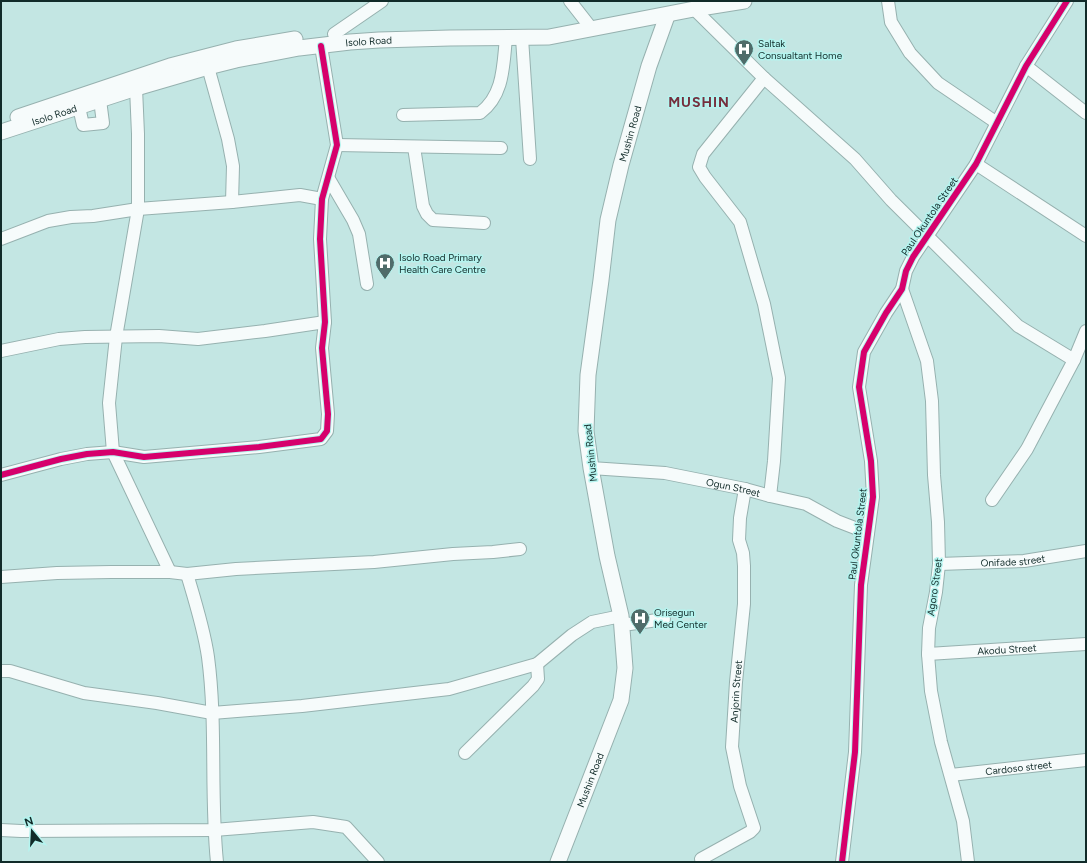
<svg xmlns="http://www.w3.org/2000/svg" width="1087" height="863" font-family="Figtree,sans-serif">
	<style>
		.lines { fill: none; stroke-linecap: round; stroke-linejoin: round }
		.minor-casing { stroke: #96b1af; stroke-width: 14 }
		.major-casing { stroke: #96b1af; stroke-width: 17 }
		.minor { stroke: #f6fbfb; stroke-width: 12 }
		.major { stroke: #f6fbfb; stroke-width: 15 }
		.cycleway-casing { stroke: #b5f4ef; stroke-width: 8 }
		.cycleway { stroke: #d6006c; stroke-width: 6 }
		.labels { text-anchor: middle; stroke-width: 3; stroke-linejoin: round; paint-order: stroke }
		.street-label { font-size: 10px; fill: #112b29; stroke: #b5f4ef }
		.poi-label { font-size: 10px; fill: #112b29; stroke: #b5f4ef; text-anchor: start }
		.district-label { font-size: 14px; font-weight: bold; letter-spacing: 1px; fill: #752f3d; stroke: #b5f4ef }
	</style>
	<rect width="100%" height="100%" fill="#c3e6e3"/>
	<g class="lines">
		<defs>
			<g id="minor">
				<path d="M570 1 588 24"/>
				<path d="M888 1 891 22 910 53 938 83 997 123"/>
				<path d="M694 9 764 78 855 159 891 200 1018 326 1074 360"/>
				<path d="M334 34 382 1"/>
				<path d="M522 38 530 159"/>
				<path d="M1026 66 1086 113"/>
				<path d="M208 67 228 139 233 166 232 202"/>
				<path d="M764 78 703 154 699 167 705 177 740 222 764 304 779 378 774 461 770 496"/>
				<path d="M136 88 138 134V209L116 337 109 403 113 452 170 572"/>
				<path d="M79 107 83 125 103 123 100 100"/>
				<path d="M403 115 480 113C504 95 503 66 506 38"/>
				<path d="M337 145 501 148"/>
				<path d="M414 147 423 206 427 214 433 220 484 223"/>
				<path d="M976 164 1086 236"/>
				<path d="M329 179 353 220 359 234 367 284"/>
				<path d="M1 239 48 221 71 217 93 216 138 209 232 202 300 195 322 199"/>
				<path d="M902 289 927 361 932 401 934 475 938 522 939 564 936 592 929 628 928 654 931 691 941 742 963 821 968 862"/>
				<path d="M1 351 59 339 85 337 159 336 198 339 265 331 325 322"/>
				<path id="s1" d="M591 468 665 473 745 489 770 496 806 504 837 521 868 533"/>
				<path d="M1 475 61 459 87 454 113 452 144 457 259 447 321 439 327 431 328 414 322 348 325 322 320 239 322 199 337 145 321 46"/>
				<path d="M992 500 1027 449 1074 360 1086 331"/>
				<path id="s2" d="M939 564 1024 561 1086 551"/>
				<path d="M187 574C195 601 204 629 208 657 217 725 210 794 217 862"/>
				<path d="M1 577 57 573 111 572H170L187 574 236 569 374 562 453 554 493 552 520 549"/>
				<path d="M621 622 630 624 664 619"/>
				<path id="s3" d="M928 654 1086 644"/>
				<path d="M1 671H10L84 693 157 703 212 713 302 706 449 689 537 664 572 635 592 622 621 616"/>
				<path d="M465 753 533 686 538 679 537 664"/>
				<path id="s4" d="M951 775 1086 760"/>
				<path d="M1 830 21 831 214 830 313 822 346 827 378 862"/>
				<path id="s5" d="M703 862 701 859 750 832 754 828 740 786 732 747 736 682 744 604V566L743 553 739 540 740 518 745 489"/>
				<path d="M842 862 855 752 861 585 873 497 871 461 859 387 864 352 886 313 902 289 906 271 913 257 976 164 1026 66 1067 1"/>
			</g>
			<g id="major">
				<path d="M18 117 170 66 236 49 295 39"/>
				<path id="s6" d="M1 132 136 88 208 67 236 60 299 48 350 42 379 40 450 38 549 37 694 9 744 1"/>
				<path id="s7" d="M558 862 621 700 625 668 621 616 607 556 591 468 586 431 588 375 601 280 608 220 621 165 649 66 667 16"/>
			</g>
		</defs>
		<use href="#minor" class="minor-casing"/>
		<use href="#major" class="major-casing"/>
		<use href="#minor" class="minor"/>
		<use href="#major" class="major"/>
		<defs>
			<g id="cycleway">
				<path d="M1 475 61 459 87 454 113 452 144 457 259 447 321 439 327 431 328 414 322 348 325 322 320 239 322 199 337 145 321 46"/>
				<path d="M842 862 855 752 861 585 873 497 871 461 859 387 864 352 886 313 902 289 906 271 913 257 976 164 1026 66 1067 1"/>
			</g>
		</defs>
		<use href="#cycleway" class="cycleway-casing"/>
		<use href="#cycleway" class="cycleway"/>
	</g>
	<defs>
		<symbol id="hospital-pin" viewBox="-11 -11 22 30"><path d="M0 17L-7.5 6A9.5 9.5 0 1 1 7.5 6Z" fill="#4f6c6a" stroke="#b5f4ef"/><path d="M-5-5h3v3.5h4V-5h3V5h-3V1.5h-4V5h-3Z" fill="#fff"/></symbol>
	</defs>
	<g fill-rule="evenodd">
		<use href="#hospital-pin" x="733" y="38" width="22" height="30"/>
		<use href="#hospital-pin" x="374" y="252" width="22" height="30"/>
		<use href="#hospital-pin" x="629" y="607" width="22" height="30"/>
	</g>
	<g class="labels">
		<g class="street-label">
			<text dy="4" stroke="none"><textPath href="#s6" startOffset="380">Isolo Road</textPath></text>
			<text dy="4" stroke="none"><textPath href="#s6" startOffset="56">Isolo Road</textPath></text>
			<text dy="4" stroke="none"><textPath href="#s7" startOffset="748">Mushin Road</textPath></text>
			<text transform="translate(929 216) rotate(-56)" y="4">Paul Okuntola Street</text>
			<text transform="translate(590 453) rotate(-96)" y="4">Mushin Road</text>
			<text dy="4" stroke="none"><textPath href="#s1" startOffset="144">Ogun Street</textPath></text>
			<text transform="translate(857 534) rotate(-83)" y="4">Paul Okuntola Street</text>
			<text dy="4" stroke="none"><textPath href="#s2" startOffset="74">Onifade street</textPath></text>
			<text transform="translate(934 587) rotate(-82)" y="4">Agoro Street</text>
			<text dy="4" stroke="none"><textPath href="#s3" startOffset="79">Akodu Street</textPath></text>
			<text dy="4" stroke="none"><textPath href="#s5" startOffset="205">Anjorin Street</textPath></text>
			<text dy="4" stroke="none"><textPath href="#s4" startOffset="68">Cardoso street</textPath></text>
			<text dy="4" stroke="none"><textPath href="#s7" startOffset="88">Mushin Road</textPath></text>
		</g>
		<g class="poi-label">
			<text x="758" y="47">Saltak<tspan x="758" dy="12">Consualtant Home</tspan></text>
			<text x="399" y="261">Isolo Road Primary<tspan x="399" dy="12">Health Care Centre</tspan></text>
			<text x="654" y="616">Orisegun<tspan x="654" dy="12">Med Center</tspan></text>
		</g>
		<g class="district-label">
			<text x="699" y="107">MUSHIN</text>
		</g>
	</g>
	<rect width="1087" height="863" fill="none" stroke="#112b29" stroke-width="4"/>
	<g transform="translate(32 831) rotate(342)" stroke="#b5f4ef" stroke-width="3" paint-order="stroke">
	<path d="M0-3L7 15L0 10L-7 15Z" fill="#112b29"/>
	<text y="-6" font-size="11" font-weight="bold" text-anchor="middle" fill="#112b29">N</text>
	</g>
</svg>
